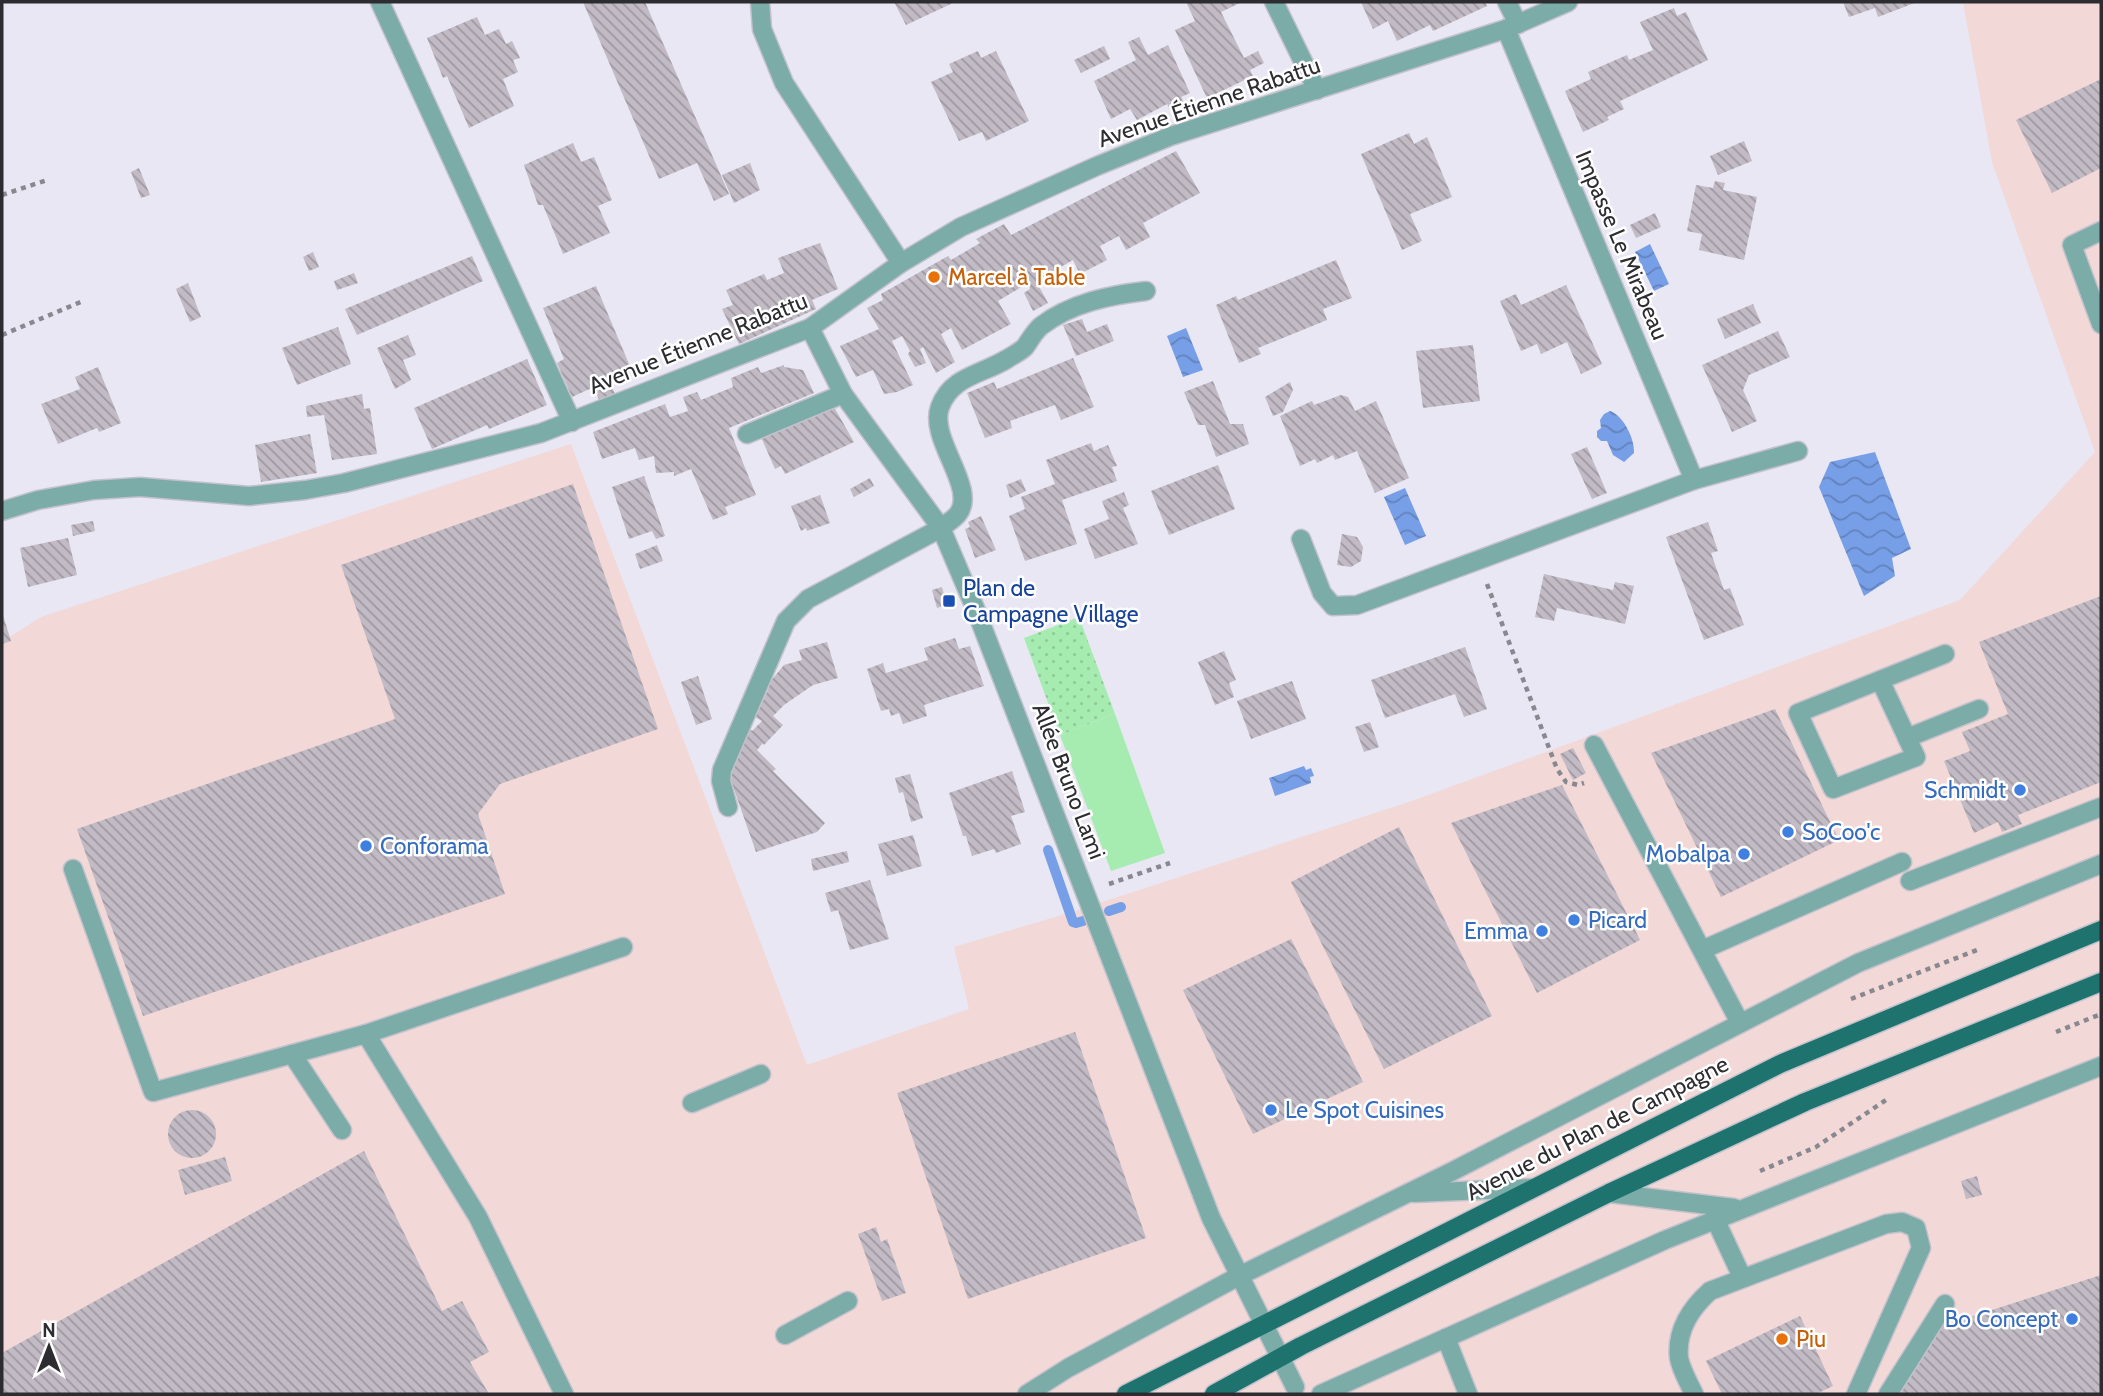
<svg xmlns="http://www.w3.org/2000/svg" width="2103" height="1396" font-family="Cabin,sans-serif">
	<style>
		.commercial { fill: #f2d8d6 }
		.grass { fill: #a6ecb1 }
		.park { fill: url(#park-dots) }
		.water { fill: url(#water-waves) }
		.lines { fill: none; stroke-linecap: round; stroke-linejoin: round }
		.stream { stroke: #779fe7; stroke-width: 10 }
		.building { fill: url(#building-back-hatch) }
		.minor-casing { stroke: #c3c2cc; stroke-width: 21 }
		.major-casing { stroke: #c3c2cc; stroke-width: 21 }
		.path { stroke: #888890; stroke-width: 4.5; stroke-dasharray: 5 5; stroke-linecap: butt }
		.minor { stroke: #7baca7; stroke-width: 18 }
		.major { stroke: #1e736e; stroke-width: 18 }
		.food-dot { fill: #e8710a; stroke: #fff; stroke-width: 2.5 }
		.transit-dot { fill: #1a4fb4; stroke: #fff; stroke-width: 2.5 }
		.shop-dot { fill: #3f7fe0; stroke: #fff; stroke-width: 2.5 }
		.labels { text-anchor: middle; stroke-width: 5; stroke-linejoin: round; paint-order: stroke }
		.street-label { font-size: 23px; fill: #2d2d31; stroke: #fff }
		.food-label { font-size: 23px; fill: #c56008; stroke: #fff; text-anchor: start }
		.transit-label { font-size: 23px; fill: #164399; stroke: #fff; text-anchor: start }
		.shop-label { font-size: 23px; fill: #366cbe; stroke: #fff; text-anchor: end }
	</style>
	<defs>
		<pattern id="park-dots" width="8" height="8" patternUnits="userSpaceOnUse" patternTransform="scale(1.75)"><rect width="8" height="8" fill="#a6ecb1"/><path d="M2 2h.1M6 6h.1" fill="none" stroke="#8fcb99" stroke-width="1.8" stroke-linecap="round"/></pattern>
		<pattern id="water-waves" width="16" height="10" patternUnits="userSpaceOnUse" patternTransform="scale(1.75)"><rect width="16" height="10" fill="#779fe7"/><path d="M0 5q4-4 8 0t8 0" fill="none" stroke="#6282bc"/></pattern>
		<pattern id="building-back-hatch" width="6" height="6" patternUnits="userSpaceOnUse" patternTransform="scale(1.75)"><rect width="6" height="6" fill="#c2bac4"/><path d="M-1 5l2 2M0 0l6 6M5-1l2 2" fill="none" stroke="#9e98a0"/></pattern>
	</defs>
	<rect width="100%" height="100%" fill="#e8e7f3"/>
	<path class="commercial" d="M1963 2H2101V1394H2V642L41 617 571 444 807 1065 969 1009 954 947 1072 912 1412 801 1960 600 2095 452 1992 162Z"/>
	<path class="grass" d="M1115 714 1165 853 1111 871 1060 735Z"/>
	<path class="park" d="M1079 617 1115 714 1060 735 1024 638Z"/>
	<g class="water">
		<path d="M1650 244 1669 284 1654 291 1635 252Z"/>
		<path d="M1186 328 1203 370 1183 377 1167 336Z"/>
		<path d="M1610 411C1623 415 1635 439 1634 453L1624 462 1613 455 1607 441H1601L1597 437V431L1601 428 1600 420 1604 414Z"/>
		<path d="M1875 452 1911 549 1892 558 1895 576 1864 596 1819 487 1830 462Z"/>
		<path d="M1405 488 1426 536 1405 545 1384 497Z"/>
		<path d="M1304 766 1306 770 1311 768 1314 776 1310 777 1311 783 1275 796 1269 778Z"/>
	</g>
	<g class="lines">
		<g class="stream">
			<path d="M1048 850 1073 922 1076 923 1083 921"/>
			<path d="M1109 911 1121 907"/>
		</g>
	</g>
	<g class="building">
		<path d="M583 2H645L729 194 714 201 697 163 659 179Z"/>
		<path d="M894 2H955L906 25Z"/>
		<path d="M1186 2H1242L1221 12 1244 58 1258 51 1264 63 1250 70 1253 76 1207 98 1175 30 1195 21Z"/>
		<path d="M1361 2H1485L1487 6 1433 31 1430 25 1397 41 1388 21 1373 29Z"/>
		<path d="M1843 2H1917L1878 17 1875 8 1849 17Z"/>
		<path d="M1674 8 1677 16 1686 12 1708 60 1620 101 1624 109 1607 117 1609 120 1583 132 1565 91 1591 79 1588 72 1627 55 1629 60 1653 50 1640 22Z"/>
		<path d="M477 17 485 35 499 29 506 44 512 41 520 58 513 60 518 72 503 79 514 106 469 128 447 76 443 78 427 38Z"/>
		<path d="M1139 37 1148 55 1168 45 1190 93 1181 97 1185 106 1172 113 1167 104 1137 120 1130 109 1111 119 1094 81 1136 60 1128 42Z"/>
		<path d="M1104 46 1110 59 1081 73 1074 60Z"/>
		<path d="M978 51 981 58 996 51 1029 121 986 141 982 132 959 141 931 82 953 72 949 64Z"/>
		<path d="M2101 79V168L2052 193 2016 120Z"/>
		<path d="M1409 133 1414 144 1427 137 1452 197 1410 214 1422 241 1402 250 1361 154Z"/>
		<path d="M1744 141 1752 161 1718 175 1710 156Z"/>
		<path d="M573 143 581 162 594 157 612 200 598 206 610 233 563 254 543 205H538L524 165Z"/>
		<path d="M1176 151 1200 193 1143 223 1150 237 1126 250 1119 236 1100 246 1107 260 1080 274 1073 260 1036 281 1048 303 1033 311 1024 293 1030 289 1028 283 998 301 1011 324 962 350 951 328 941 334 955 362 936 373 923 347 920 349 926 363 915 367 908 354 910 351 902 336 892 341 913 385 897 392 884 394 873 370 856 377 840 346 879 329 867 308 883 300 881 294 948 256 951 260 968 250 980 243 976 239 1004 224 1011 235Z"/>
		<path d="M750 163 760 190 734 203 722 175Z"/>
		<path d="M139 168 150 195 141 198 131 172Z"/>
		<path d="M1715 181 1725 183 1723 190 1757 197 1744 260 1699 250 1702 234 1687 231 1696 185 1713 188Z"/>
		<path d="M1655 213 1661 227 1636 238 1630 225Z"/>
		<path d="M820 243 838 289 812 300 816 309 739 344 722 309 733 305 726 290 764 274 767 280 784 273 778 258Z"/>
		<path d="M313 252 319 267 309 271 303 257Z"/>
		<path d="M472 256 483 281 357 335 345 309Z"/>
		<path d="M1336 260 1352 298 1323 309 1327 320 1258 348 1261 354 1239 363 1216 305 1236 296 1238 300Z"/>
		<path d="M354 273 358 283 337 290 334 281Z"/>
		<path d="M188 283 201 317 190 322 176 289Z"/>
		<path d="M1566 285 1602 364 1581 374 1567 342 1541 354 1537 344 1521 351 1500 301 1516 294 1521 305Z"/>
		<path d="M596 286 632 371 609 381 617 398 601 405 594 387 572 397 557 363 564 359 543 308Z"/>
		<path d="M1753 304 1761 323 1725 339 1717 319Z"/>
		<path d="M1082 319 1087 332 1107 324 1114 341 1076 356 1063 325Z"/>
		<path d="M338 327 351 364 297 385 282 348Z"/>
		<path d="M1778 331 1790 357 1749 375 1743 390 1757 421 1732 432 1702 365Z"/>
		<path d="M408 335 416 355 403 360 411 380 395 389 377 348Z"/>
		<path d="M1473 345 1480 401 1423 408 1416 351Z"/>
		<path d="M1073 358 1094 407 1061 420 1055 405 1010 421 1012 428 985 438 967 393 994 382 997 389Z"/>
		<path d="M527 359 547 405 489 429 487 425 432 449 414 408Z"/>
		<path d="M784 365V367L803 370 814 393 729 428 756 495 725 507 728 514 713 520 691 469 674 476V472L656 473 654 456 639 460 635 448 602 459 593 432 665 404 670 417 688 411 683 397 697 392 701 400 733 387 731 378 758 367 761 373Z"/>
		<path d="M98 367 121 423 99 432 97 428 58 444 41 404 80 389 75 377Z"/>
		<path d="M1213 381 1230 424H1243L1249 444 1216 457 1205 425H1198L1184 392Z"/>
		<path d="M1290 382 1293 390 1283 412 1273 416 1265 397Z"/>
		<path d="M362 394 364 409 370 408 377 454 332 460 324 415 307 417 306 406Z"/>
		<path d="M1341 395 1348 397 1355 411 1376 401 1409 478 1375 493 1357 451 1335 460 1333 455 1317 463 1315 459 1300 466 1280 416 1312 401 1314 405Z"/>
		<path d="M834 407 854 442 785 474 781 466 775 469 761 437Z"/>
		<path d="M310 434 317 473 261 482 255 445Z"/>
		<path d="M1091 443 1094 451 1108 445 1117 466 1112 467 1117 481 1062 500 1077 544 1025 561 1009 516 1025 509 1021 497 1055 484 1046 460Z"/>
		<path d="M1587 447 1607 493 1592 499 1571 454Z"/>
		<path d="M1218 465 1235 509 1169 535 1151 491Z"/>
		<path d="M644 476 665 536 656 539 652 531 629 539 612 487Z"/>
		<path d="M870 478 874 486 854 497 850 489Z"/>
		<path d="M1021 479 1026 491 1010 498 1006 485Z"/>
		<path d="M573 484 658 729 500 784 478 814 505 894 143 1016 77 829 395 719 341 565Z"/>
		<path d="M1124 492 1129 505 1123 508 1138 544 1095 559 1084 529 1109 519 1102 501Z"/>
		<path d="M820 495 830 523 807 531 806 528 801 531 791 506Z"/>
		<path d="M981 516 996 550 975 558 965 529 970 527 968 522Z"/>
		<path d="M93 521 95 531 73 536 71 525Z"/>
		<path d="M1708 522 1718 551 1711 553 1724 590 1730 588 1744 625 1704 640 1666 537Z"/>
		<path d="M1342 534 1357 537 1363 547 1361 561 1351 567 1337 565Z"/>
		<path d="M68 538 77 575 28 587 20 548Z"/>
		<path d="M657 545 663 561 640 569 635 554Z"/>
		<path d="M1544 574 1613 590 1615 582 1634 586 1625 624 1557 608 1554 621 1535 617Z"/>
		<path d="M942 587 947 605 937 608 932 590Z"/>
		<path d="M2101 596V782L2018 815 2022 824 2002 832 1998 822 1974 833 1944 761 1970 751 1962 732 2008 714 1979 642Z"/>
		<path d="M2 612 11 641 2 644Z"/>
		<path d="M955 638 959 649 970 646 984 686 924 705 927 716 903 724 899 713 891 716 889 709 881 711 867 669 883 663 886 673 928 660 924 648Z"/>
		<path d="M827 642 838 678 813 685 784 705 773 716 783 725 764 745 763 743 757 750 776 769 773 771 825 823 817 832 756 852 729 775 750 729 752 731 762 721 755 717 768 690 764 689 784 665 802 660 799 650Z"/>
		<path d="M1465 647 1487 709 1464 717 1455 694 1385 718 1371 680Z"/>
		<path d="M1224 651 1236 680 1229 683 1234 697 1215 705 1198 662Z"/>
		<path d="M698 676 712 719 696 725 681 682Z"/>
		<path d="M1292 681 1306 719 1251 739 1237 701Z"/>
		<path d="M1775 709 1839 840 1721 897 1651 753Z"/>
		<path d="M1370 722 1379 747 1364 752 1355 727Z"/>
		<path d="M1573 748 1586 773 1573 780 1560 754Z"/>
		<path d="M1012 771 1025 812 1011 816 1021 844 996 853 994 849 972 856 966 836H963L949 793Z"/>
		<path d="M910 774 923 818 911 822 903 792 899 793 895 778Z"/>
		<path d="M1562 785 1640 940 1537 993 1451 823Z"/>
		<path d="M1399 827 1492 1016 1384 1069 1291 882Z"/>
		<path d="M913 835 922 866 887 876 878 844Z"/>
		<path d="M847 851 849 862 813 871 811 859Z"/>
		<path d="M870 880 889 939 850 950 838 910 831 912 825 893Z"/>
		<path d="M1291 939 1363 1082 1253 1134 1183 990Z"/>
		<path d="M1075 1032 1146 1238 968 1299 897 1093Z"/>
		<circle cx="192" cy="1134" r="24"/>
		<path d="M364 1151 442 1311 462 1301 489 1352 470 1362 489 1394H2V1353Z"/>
		<path d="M225 1157 232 1181 185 1195 178 1170Z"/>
		<path d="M1977 1176 1982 1195 1966 1199 1961 1181Z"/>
		<path d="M876 1227 881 1242 887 1239 906 1293 882 1301 858 1234Z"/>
		<path d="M2101 1275V1394H1895L1939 1327Z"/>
		<path d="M1800 1316 1833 1386 1816 1394H1722L1706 1361Z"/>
	</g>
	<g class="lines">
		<defs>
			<g id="minor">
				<path d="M380 2 572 422"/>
				<path d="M760 2 762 29 784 83 901 263"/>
				<path d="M1274 2 1317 90"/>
				<path d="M1507 2 1518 24"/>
				<path d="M1506 29 1694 480"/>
				<path d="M2101 231 2072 245 2101 324"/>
				<path d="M810 328 843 394 941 528 975 608 1211 1218 1295 1387"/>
				<path d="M747 434 843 394"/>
				<path d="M2 511 38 500 94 490 140 487 249 496 305 490 344 483 541 433 810 328 901 263 961 227 1097 166 1171 136 1506 29 1568 2"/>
				<path d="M1301 539 1322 593 1333 606 1357 605 1694 480 1798 451"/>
				<path d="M1880 680 1916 757 1833 789 1798 713 1945 654"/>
				<path d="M1907 738 1979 709"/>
				<path d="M1594 745 1740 1023"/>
				<path d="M728 807 721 781 722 770 786 621 808 599 941 528C946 524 954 519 958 514 978 488 928 439 940 407 951 376 983 374 1007 359 1013 355 1020 352 1025 347 1030 340 1034 332 1041 326 1071 303 1110 295 1146 291"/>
				<path d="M73 869 153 1092 366 1034 623 947"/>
				<path d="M1910 881 2101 807"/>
				<path d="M1702 950 1902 862"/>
				<path d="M366 1034 478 1217 564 1394"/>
				<path d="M292 1054 342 1130"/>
				<path d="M692 1103 761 1074"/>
				<path d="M1414 1193 1533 1188"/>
				<path d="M1609 1193 1734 1208"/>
				<path d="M1715 1219 1742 1277"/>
				<path d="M785 1335 848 1301"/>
				<path d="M1446 1338 1468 1394"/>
				<path d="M1027 1394 1068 1368 1239 1276 1451 1172 1858 963 2101 864"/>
				<path d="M1321 1394 1665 1240 2101 1066"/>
				<path d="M1694 1394C1689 1383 1681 1370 1679 1358 1676 1330 1691 1308 1710 1291L1886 1224 1902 1222 1916 1228 1921 1248 1856 1394"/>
				<path d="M1888 1394 1945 1304"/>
			</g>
			<g id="major">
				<path d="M1126 1394 1780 1064 2101 930"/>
				<path d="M1214 1394 1301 1346 1609 1193 1805 1102 2101 982"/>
			</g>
		</defs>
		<use href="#minor" class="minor-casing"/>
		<use href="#major" class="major-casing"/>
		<g class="path">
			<path d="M2 195 47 180"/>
			<path d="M2 335 83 301"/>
			<path d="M1487 584 1557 769 1566 782 1578 785 1584 783"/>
			<path d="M1109 884 1170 863"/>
			<path d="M1851 999 1977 950"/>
			<path d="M2056 1032 2101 1014"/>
			<path d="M1760 1171 1816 1147 1886 1100"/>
		</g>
		<use href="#minor" class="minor"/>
		<use href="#major" class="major"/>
	</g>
	<g class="food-dot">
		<circle cx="934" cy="277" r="7"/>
		<circle cx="1782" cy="1339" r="7"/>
	</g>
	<rect class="transit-dot" x="942" y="594" width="14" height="14" rx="3.5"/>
	<g class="shop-dot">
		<circle cx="2020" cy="790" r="7"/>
		<circle cx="1788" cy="832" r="7"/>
		<circle cx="366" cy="846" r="7"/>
		<circle cx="1744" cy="854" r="7"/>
		<circle cx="1574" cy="920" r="7"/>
		<circle cx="1542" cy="931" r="7"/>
		<circle cx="1271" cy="1110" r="7"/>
		<circle cx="2072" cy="1319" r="7"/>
	</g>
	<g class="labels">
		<g class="street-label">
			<text transform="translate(1209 102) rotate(-19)" y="8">Avenue Étienne Rabattu</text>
			<text transform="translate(1622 245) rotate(67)" y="8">Impasse Le Mirabeau</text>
			<text transform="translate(698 343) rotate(-22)" y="8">Avenue Étienne Rabattu</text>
			<text transform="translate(1069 781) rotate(69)" y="8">Allée Bruno Lami</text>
			<text transform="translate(1597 1128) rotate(-27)" y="8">Avenue du Plan de Campagne</text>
		</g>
		<g class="food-label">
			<text x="948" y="285">Marcel à Table</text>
			<text x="1796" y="1347">Piu</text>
		</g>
		<g class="transit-label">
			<text x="963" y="596">Plan de<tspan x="963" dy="26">Campagne Village</tspan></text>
		</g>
		<g class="shop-label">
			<text x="2006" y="798">Schmidt</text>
			<text x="1802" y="840" text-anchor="start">SoCoo'c</text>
			<text x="380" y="854" text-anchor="start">Conforama</text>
			<text x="1730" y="862">Mobalpa</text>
			<text x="1588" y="928" text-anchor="start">Picard</text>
			<text x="1528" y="939">Emma</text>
			<text x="1285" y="1118" text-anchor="start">Le Spot Cuisines</text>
			<text x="2058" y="1327">Bo Concept</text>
		</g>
	</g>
	<rect width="2103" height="1396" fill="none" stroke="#2d2d31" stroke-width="7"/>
	<g transform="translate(49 1347)" stroke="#ffffff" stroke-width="5" paint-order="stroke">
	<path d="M0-5L12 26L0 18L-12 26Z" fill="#2d2d31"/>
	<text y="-10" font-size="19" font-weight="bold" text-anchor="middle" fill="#2d2d31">N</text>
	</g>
</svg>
